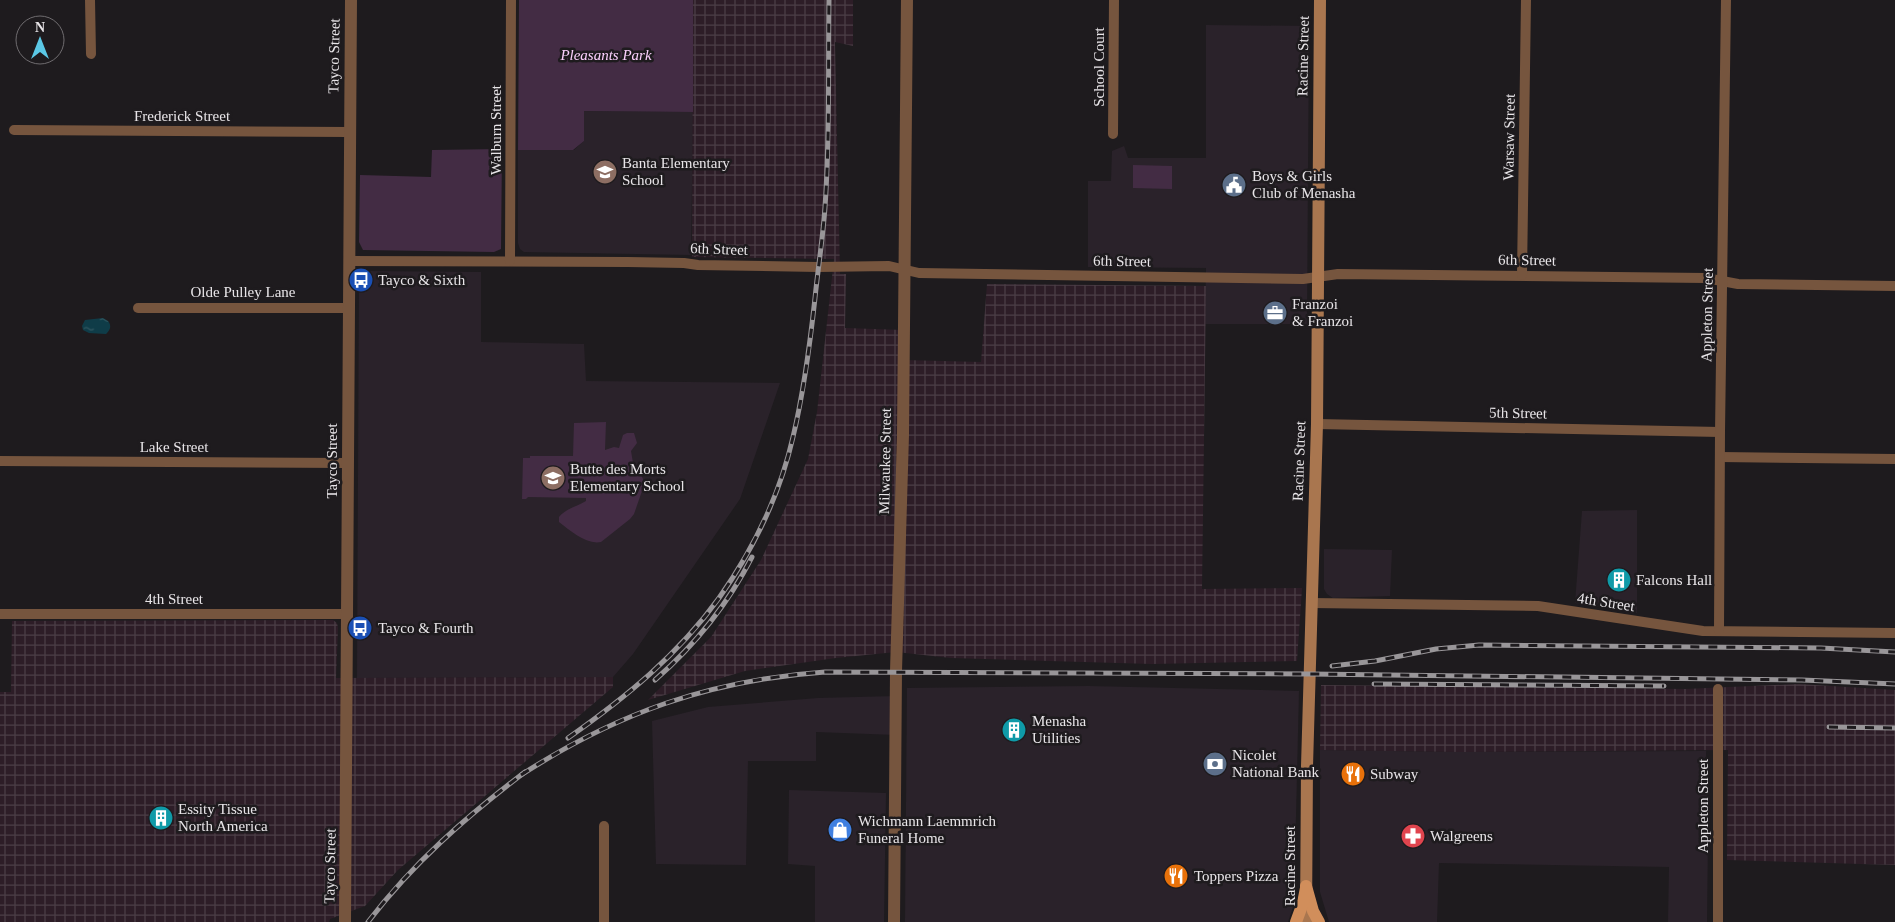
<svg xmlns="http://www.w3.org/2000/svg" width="1895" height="922" font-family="'Times New Roman',serif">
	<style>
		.built { fill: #2a222a }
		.industrial { fill: url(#industrial-grid) }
		.green { fill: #432c44 }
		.water { fill: url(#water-ripples) }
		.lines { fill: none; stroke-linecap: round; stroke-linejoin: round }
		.minor { stroke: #76553e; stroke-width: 10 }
		.tertiary { stroke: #76553e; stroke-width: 12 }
		.secondary { stroke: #a9764f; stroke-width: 12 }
		.primary { stroke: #d18e5b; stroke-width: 12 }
		.rail-casing { stroke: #999699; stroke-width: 5 }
		.rail { stroke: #1e1b1e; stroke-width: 3; stroke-dasharray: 9; stroke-linecap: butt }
		.labels { text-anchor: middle; stroke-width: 5; stroke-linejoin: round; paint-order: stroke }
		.park-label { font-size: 15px; font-style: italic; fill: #fbd0fd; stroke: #1e1b1e }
		.street-label { font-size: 15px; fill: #e8e5e8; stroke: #1e1b1e }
		.poi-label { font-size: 15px; fill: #e8e5e8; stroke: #1e1b1e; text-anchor: start }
	</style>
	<defs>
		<pattern id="industrial-grid" width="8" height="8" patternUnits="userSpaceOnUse" patternTransform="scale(1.25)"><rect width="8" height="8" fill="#2d1d27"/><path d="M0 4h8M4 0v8" fill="none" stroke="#4b3e46"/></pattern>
		<pattern id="water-ripples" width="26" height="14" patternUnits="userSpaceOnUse" patternTransform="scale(1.25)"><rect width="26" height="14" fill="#0f3c48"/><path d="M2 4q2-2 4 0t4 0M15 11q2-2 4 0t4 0" fill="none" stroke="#325862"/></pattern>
	</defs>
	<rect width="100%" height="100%" fill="#1e1b1e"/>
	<g class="built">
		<path d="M1206 25 1309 26 1307 324H1205L1206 268 1088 267V181H1111L1112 151 1124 146 1128 158H1206Z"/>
		<path d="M584 111 693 112 691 255 524 252 520 249 518 243V150H574L584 141Z"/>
		<path d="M363 271 481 272V342L584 344 586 381 780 383 740 499 633 654 613 677 357 678 359 275Z"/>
		<path d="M1637 510V613L1575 603 1582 511Z"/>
		<path d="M1324 549 1392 550 1390 596 1333 598 1327 594 1324 589Z"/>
		<path d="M1089 686 1299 691 1294 899 1293 907 1288 922H905L907 688Z"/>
		<path d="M896 696V735L816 732V761H748L746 865 656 864 652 721 708 707 818 698Z"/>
		<path d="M1320 750 1461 752 1706 751 1708 836 1707 922H1668L1669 867 1439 863 1437 922H1329L1320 892Z"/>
		<path d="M789 790 886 793 884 922H815V866L788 864Z"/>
	</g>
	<g class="industrial">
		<path d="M693 0H853V46L835 42 840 274H846L845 328 903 330V360L981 362 987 284 1206 286 1202 589 1302 588 1297 661 1152 664 951 658 896 652 836 658 745 671 648 700 711 637 761 560 808 459 817 412 834 259 692 257Z"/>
		<path d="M333 620 337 623 338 628 336 678 613 677V687L398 870 365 906 330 919 329 922H0V692H11L12 621Z"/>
		<path d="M1799 684 1895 690V865L1727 860 1728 750 1461 752 1320 750 1321 685 1685 689Z"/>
	</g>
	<g class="green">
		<path d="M519 0H693V112L584 111V141L573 150H518Z"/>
		<path d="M502 149 501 249 494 252 363 250 359 242 360 175 431 177 432 150Z"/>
		<path d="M1133 165 1172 166V189L1133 188Z"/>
		<path d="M606 422 605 450 614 447 619 448 623 435 627 433H634L637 443 631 451 633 463 637 467 643 479 642 491 634 514 630 519 601 542C586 545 571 531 559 522V517C565 509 578 506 586 501V498L528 497 526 499H522L523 458H530V456H573L574 423Z"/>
	</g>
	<path class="water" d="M103 318 108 321C112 326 110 330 106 334L89 333 83 330 82 326 85 320Z"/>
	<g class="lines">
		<g class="minor">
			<path d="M90 0 91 54"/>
			<path d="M14 130 349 132"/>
			<path d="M1113 134 1114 0"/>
			<path d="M349 261 628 262 684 263 698 265 818 267 889 266 919 273 1303 279 1338 274 1706 278 1738 284 1895 286"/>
			<path d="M510 261 511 0"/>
			<path d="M1522 275 1526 0"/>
			<path d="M138 308H349"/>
			<path d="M1317 424 1720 432"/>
			<path d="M1720 457 1895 459"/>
			<path d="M0 461 348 463"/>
			<path d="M1311 603 1538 606 1703 631 1895 633"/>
			<path d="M0 614H348"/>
			<path d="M1719 631 1720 432 1726 0"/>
			<path d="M604 826V922"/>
			<path d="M1718 922V689"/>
		</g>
		<g class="tertiary">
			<path d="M345 922 351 0"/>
			<path d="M894 922 896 671 903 435 907 0"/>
		</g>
		<path class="secondary" d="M1306 922 1307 766 1317 424 1320 0"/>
		<g class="primary">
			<path d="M1306 886 1313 911 1319 922"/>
			<path d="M1296 922 1303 903 1306 888"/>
		</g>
		<defs>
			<g id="rail">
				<path d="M1332 666 1375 661 1436 649 1479 645 1821 648 1895 652"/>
				<path d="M655 680C695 645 728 604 752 557"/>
				<path d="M1374 684 1664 686"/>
				<path d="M1829 727 1895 728"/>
				<path d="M568 738C625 698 678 655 719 598 753 550 780 494 793 437 804 391 810 344 815 298 818 268 823 237 825 207 830 138 828 69 829 0"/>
				<path d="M521 775C617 713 710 680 825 672L1310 674 1802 680 1895 684"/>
				<path d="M368 922C413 863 467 816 525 772"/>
			</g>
		</defs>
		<use href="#rail" class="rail-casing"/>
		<use href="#rail" class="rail"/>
	</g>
	<defs>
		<symbol id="school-disc" viewBox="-11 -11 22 22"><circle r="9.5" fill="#8d6e63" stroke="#1e1b1e"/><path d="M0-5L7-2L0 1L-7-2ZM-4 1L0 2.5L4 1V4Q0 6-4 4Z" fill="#fff"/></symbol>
		<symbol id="civic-disc" viewBox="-11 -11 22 22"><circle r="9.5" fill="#5c6f8a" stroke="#1e1b1e"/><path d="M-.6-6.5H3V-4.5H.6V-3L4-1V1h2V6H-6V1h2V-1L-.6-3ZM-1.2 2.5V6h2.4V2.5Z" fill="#fff"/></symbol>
		<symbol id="bus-disc" viewBox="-11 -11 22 22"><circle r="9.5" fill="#1a4fb4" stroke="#1e1b1e"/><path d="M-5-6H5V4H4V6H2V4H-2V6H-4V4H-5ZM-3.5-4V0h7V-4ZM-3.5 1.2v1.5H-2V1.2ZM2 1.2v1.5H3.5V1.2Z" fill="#fff"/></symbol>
		<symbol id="office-disc" viewBox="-11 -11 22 22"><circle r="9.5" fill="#5c6f8a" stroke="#1e1b1e"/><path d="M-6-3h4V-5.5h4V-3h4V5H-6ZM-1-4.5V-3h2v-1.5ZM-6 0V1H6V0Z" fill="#fff"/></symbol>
		<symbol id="building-disc" viewBox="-11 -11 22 22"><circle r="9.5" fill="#0f9aa8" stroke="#1e1b1e"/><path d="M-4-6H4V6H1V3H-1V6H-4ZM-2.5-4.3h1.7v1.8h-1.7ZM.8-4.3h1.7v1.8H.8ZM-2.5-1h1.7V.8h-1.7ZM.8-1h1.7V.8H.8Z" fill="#fff"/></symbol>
		<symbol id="bank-disc" viewBox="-11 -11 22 22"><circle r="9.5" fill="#5c6f8a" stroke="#1e1b1e"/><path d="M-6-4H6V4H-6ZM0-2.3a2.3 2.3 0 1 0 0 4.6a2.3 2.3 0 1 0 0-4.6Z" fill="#fff"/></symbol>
		<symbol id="restaurant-disc" viewBox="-11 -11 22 22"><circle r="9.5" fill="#e8710a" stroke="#1e1b1e"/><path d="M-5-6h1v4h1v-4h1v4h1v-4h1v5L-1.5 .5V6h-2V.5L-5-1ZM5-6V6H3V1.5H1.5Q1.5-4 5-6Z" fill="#fff"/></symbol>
		<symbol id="shop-disc" viewBox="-11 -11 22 22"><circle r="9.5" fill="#3f7fe0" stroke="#1e1b1e"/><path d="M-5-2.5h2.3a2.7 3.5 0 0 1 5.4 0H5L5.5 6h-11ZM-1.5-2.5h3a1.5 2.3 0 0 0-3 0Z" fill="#fff"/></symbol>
		<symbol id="pharmacy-disc" viewBox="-11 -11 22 22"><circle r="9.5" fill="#e0444e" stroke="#1e1b1e"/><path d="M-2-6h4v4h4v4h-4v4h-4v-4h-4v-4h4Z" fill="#fff"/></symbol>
	</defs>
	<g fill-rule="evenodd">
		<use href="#school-disc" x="591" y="158" width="28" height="28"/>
		<use href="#civic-disc" x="1220" y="171" width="28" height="28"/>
		<use href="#bus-disc" x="347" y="266" width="28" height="28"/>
		<use href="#office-disc" x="1261" y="299" width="28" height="28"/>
		<use href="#school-disc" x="539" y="464" width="28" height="28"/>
		<use href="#building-disc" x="1605" y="566" width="28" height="28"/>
		<use href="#bus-disc" x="346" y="614" width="28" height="28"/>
		<use href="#building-disc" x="1000" y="716" width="28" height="28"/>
		<use href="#bank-disc" x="1201" y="750" width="28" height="28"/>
		<use href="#restaurant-disc" x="1339" y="760" width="28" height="28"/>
		<use href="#building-disc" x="147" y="804" width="28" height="28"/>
		<use href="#shop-disc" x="826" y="816" width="28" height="28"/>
		<use href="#pharmacy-disc" x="1399" y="822" width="28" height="28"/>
		<use href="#restaurant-disc" x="1162" y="862" width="28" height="28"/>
	</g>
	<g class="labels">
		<g class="park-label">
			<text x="606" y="60">Pleasants Park</text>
		</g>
		<g class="street-label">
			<text transform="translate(334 56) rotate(-89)" y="5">Tayco Street</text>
			<text transform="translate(1303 56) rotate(-89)" y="5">Racine Street</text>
			<text transform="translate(1099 67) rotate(-90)" y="5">School Court</text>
			<text x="182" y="121">Frederick Street</text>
			<text transform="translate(496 130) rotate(-90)" y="5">Walburn Street</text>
			<text transform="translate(1509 137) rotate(-89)" y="5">Warsaw Street</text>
			<text transform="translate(719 249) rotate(2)" y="5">6th Street</text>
			<text transform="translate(1527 260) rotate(1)" y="5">6th Street</text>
			<text transform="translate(1122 261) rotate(1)" y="5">6th Street</text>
			<text x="243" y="297">Olde Pulley Lane</text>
			<text transform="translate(1707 315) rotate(-89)" y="5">Appleton Street</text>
			<text transform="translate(1518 413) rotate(1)" y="5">5th Street</text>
			<text x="174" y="452">Lake Street</text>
			<text transform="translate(332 461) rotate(-90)" y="5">Tayco Street</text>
			<text transform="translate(885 461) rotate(-89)" y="5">Milwaukee Street</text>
			<text transform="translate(1299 461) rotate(-88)" y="5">Racine Street</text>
			<text x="174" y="604">4th Street</text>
			<text transform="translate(1606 602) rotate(9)" y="5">4th Street</text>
			<text transform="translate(1703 806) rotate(-90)" y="5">Appleton Street</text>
			<text transform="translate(330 866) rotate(-89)" y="5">Tayco Street</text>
			<text transform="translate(1290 866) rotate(-90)" y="5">Racine Street</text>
		</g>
		<g class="poi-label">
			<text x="622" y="168">Banta Elementary<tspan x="622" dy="17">School</tspan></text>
			<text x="1252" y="181">Boys &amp; Girls<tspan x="1252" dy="17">Club of Menasha</tspan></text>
			<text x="378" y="285">Tayco &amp; Sixth</text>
			<text x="1292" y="309">Franzoi<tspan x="1292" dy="17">&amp; Franzoi</tspan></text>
			<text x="570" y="474">Butte des Morts<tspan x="570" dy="17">Elementary School</tspan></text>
			<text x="1636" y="585">Falcons Hall</text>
			<text x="378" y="633">Tayco &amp; Fourth</text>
			<text x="1032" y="726">Menasha<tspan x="1032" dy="17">Utilities</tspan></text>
			<text x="1232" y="760">Nicolet<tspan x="1232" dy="17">National Bank</tspan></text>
			<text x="1370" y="779">Subway</text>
			<text x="178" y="814">Essity Tissue<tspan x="178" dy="17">North America</tspan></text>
			<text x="858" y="826">Wichmann Laemmrich<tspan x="858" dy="17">Funeral Home</tspan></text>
			<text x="1430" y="841">Walgreens</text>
			<text x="1194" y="881">Toppers Pizza</text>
		</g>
	</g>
	<g transform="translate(40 40)"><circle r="24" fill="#1e1b1e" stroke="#6f6c6f"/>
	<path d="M0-4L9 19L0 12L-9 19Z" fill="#5bc8e6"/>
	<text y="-8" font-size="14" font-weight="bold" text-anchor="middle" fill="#e8e5e8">N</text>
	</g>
</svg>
